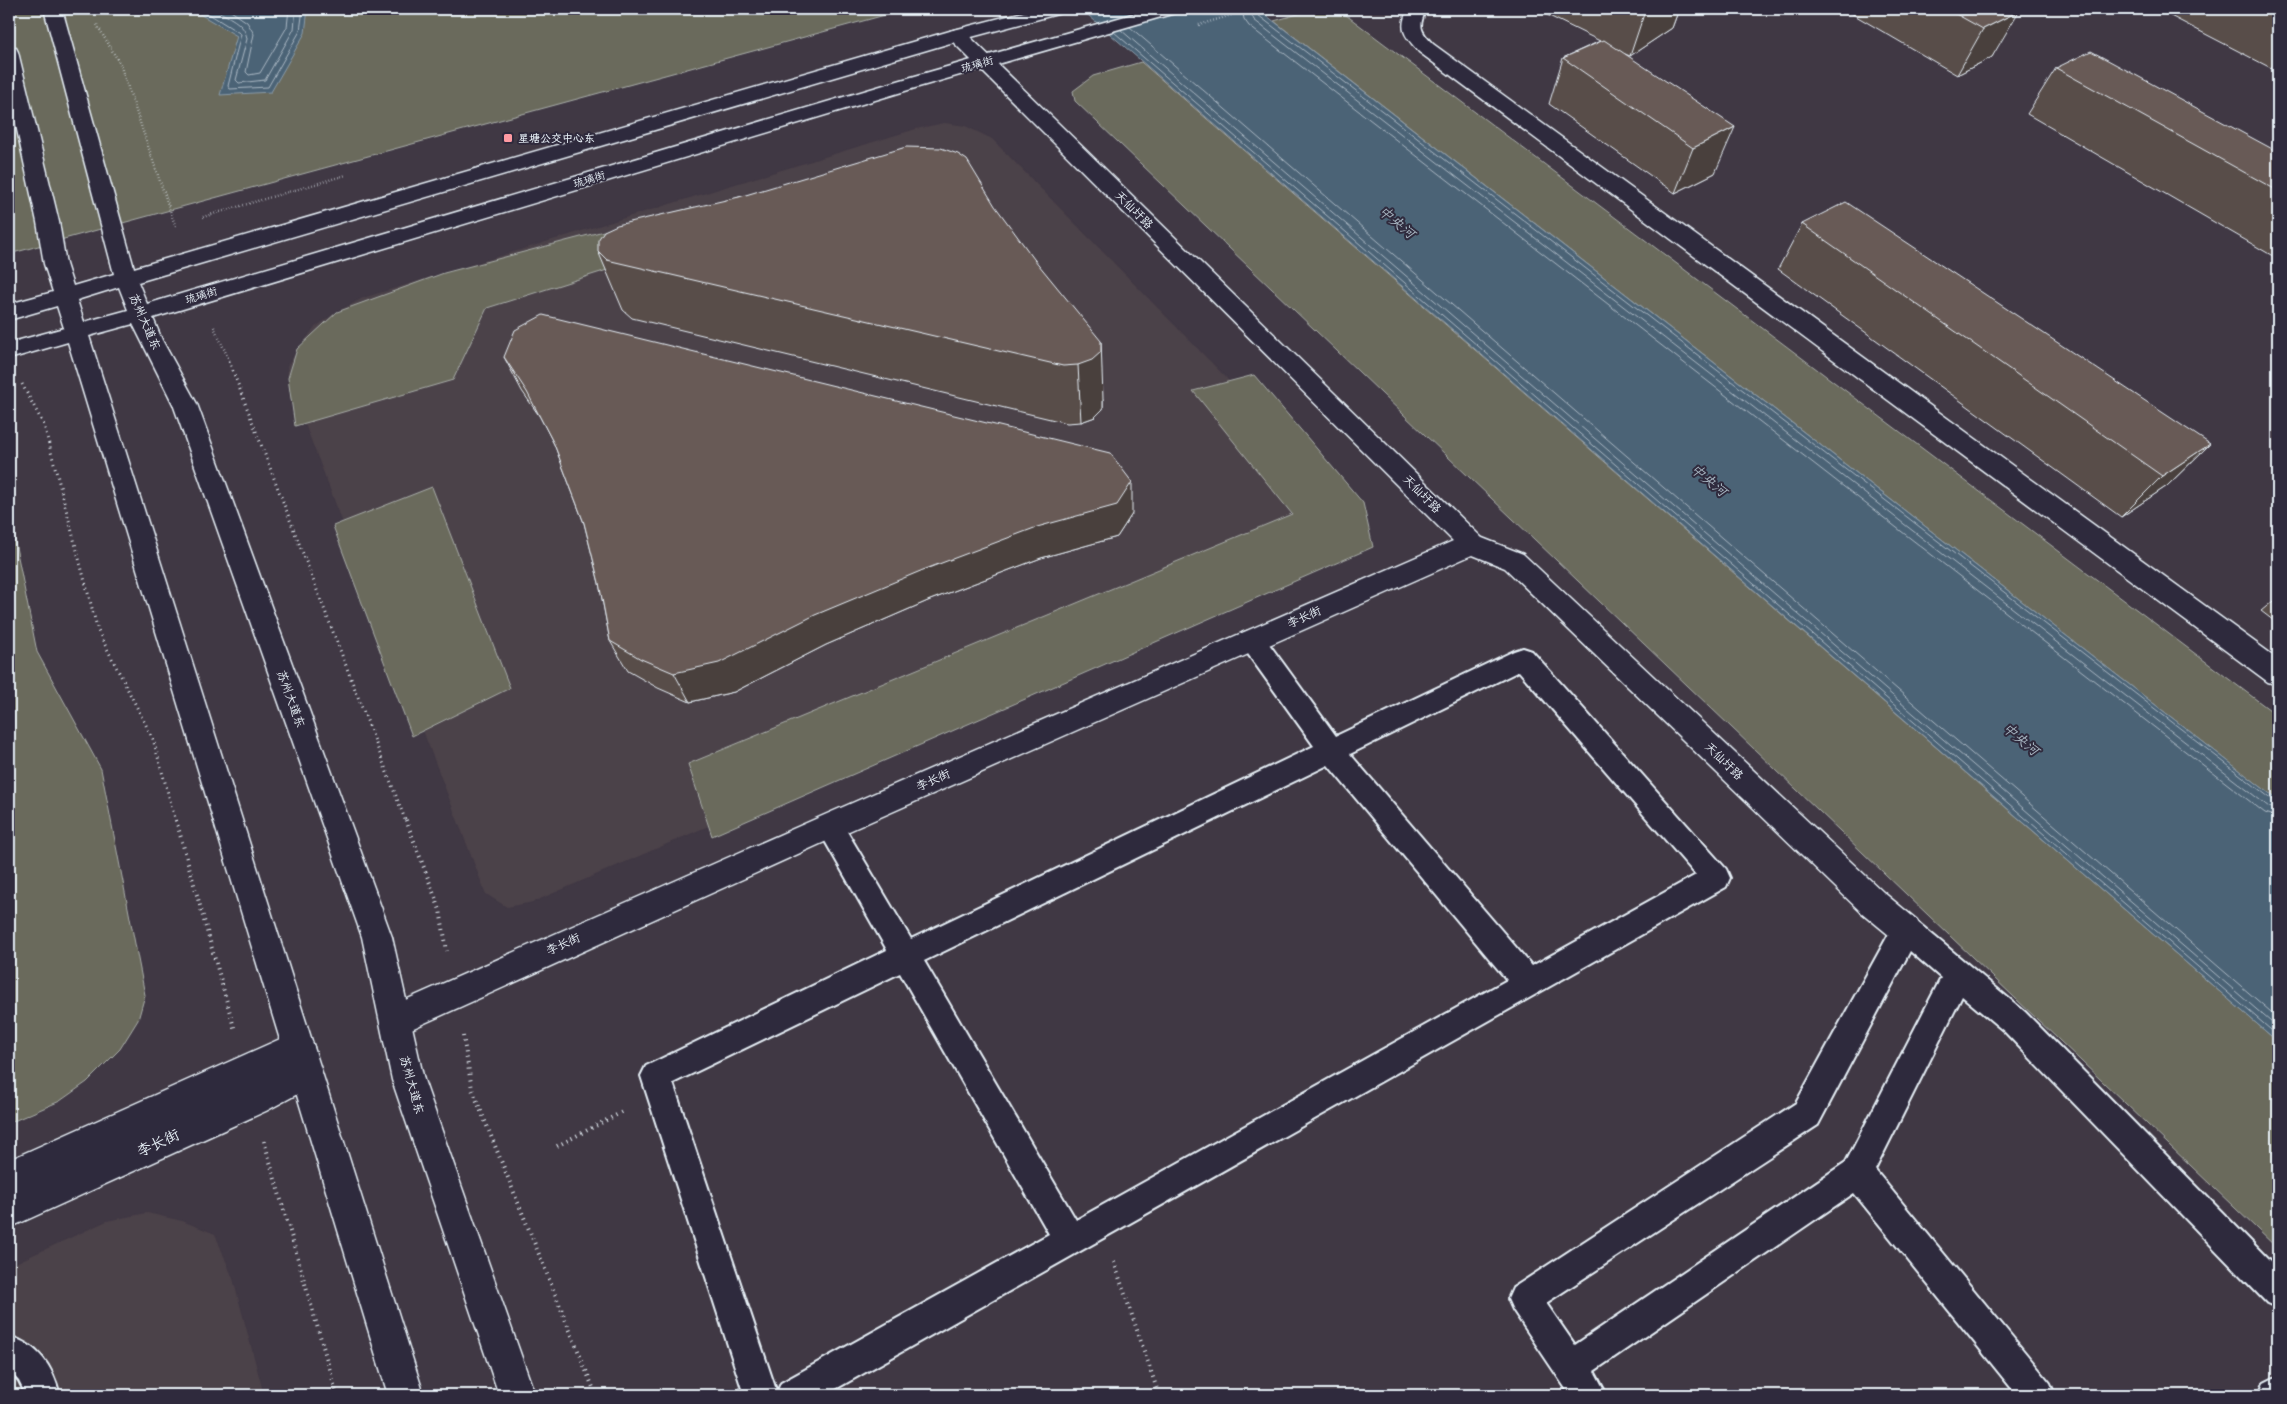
<svg xmlns="http://www.w3.org/2000/svg" width="2287" height="1404" font-family="Delius,'LXGW WenKai TC',sans-serif">
	<style>
		.built { fill: #4c4249 }
		.green { fill: #6a6a5c; stroke: #a9aeaa }
		.water { fill: #4c6376; stroke: #8a9caa }
		.lines { fill: none; stroke-linecap: round; stroke-linejoin: round }
		.shore { stroke: #aab8c4; stroke-width: 1 }
		.service-casing { stroke: #e8f1f8; stroke-width: 4 }
		.minor-casing { stroke: #e8f1f8; stroke-width: 3 }
		.tertiary-casing { stroke: #e8f1f8; stroke-width: 3 }
		.secondary-casing { stroke: #e8f1f8; stroke-width: 3 }
		.path-far2 { stroke: #e8f1f8; stroke-width: 2.5; stroke-dasharray: 0.5 2.5; stroke-linecap: butt }
		.path-far1 { stroke: #e8f1f8; stroke-width: 3; stroke-dasharray: 1 4; stroke-linecap: butt }
		.path { stroke: #e8f1f8; stroke-width: 4; stroke-dasharray: 1 4.5; stroke-linecap: butt }
		.service { fill: #2f2a3d; fill-rule: evenodd }
		.minor { fill: #2f2a3d; fill-rule: evenodd }
		.tertiary { fill: #2f2a3d; fill-rule: evenodd }
		.secondary { fill: #2f2a3d; fill-rule: evenodd }
		.wall { fill: #594d4a; stroke: #e8f1f8 }
		.shaded-wall { fill: #493f3c; stroke: #e8f1f8 }
		.building { fill: #685a56; stroke: #e8f1f8 }
		.poi-dot { fill: #ff9aa2; stroke: #2f2a3d; stroke-width: 2 }
		.labels { text-anchor: middle; stroke-width: 4; stroke-linejoin: round; paint-order: stroke }
		.far-street-label { font-size: 11px; fill: #e8f1f8; stroke: #2f2a3d }
		.far-poi-label { font-size: 11px; font-weight: bold; fill: #e8f1f8; stroke: #2f2a3d; text-anchor: start }
		.street-label { font-size: 12px; fill: #e8f1f8; stroke: #2f2a3d }
		.water-label { font-size: 14px; font-style: italic; fill: #aab8c4; stroke: #2f2a3d }
		.near-street-label { font-size: 15px; fill: #e8f1f8; stroke: #2f2a3d }
	</style>
	<rect width="100%" height="100%" fill="#403844"/>
	<filter id="ink" filterUnits="userSpaceOnUse"><feTurbulence type="fractalNoise" baseFrequency=".02" numOctaves="2"/><feDisplacementMap in="SourceGraphic" scale="10" xChannelSelector="R" yChannelSelector="G"/><feConvolveMatrix kernelMatrix="1 2 1 2 8 2 1 2 1" color-interpolation-filters="sRGB"/></filter>
	<g filter="url(#ink)">
		<g class="built">
			<path d="M944 123 965 126 992 139 1347 501 1321 560 533 902 507 907 486 894 305 424 288 378 287 366 314 328 337 312 363 298 916 129Z"/>
			<path d="M147 1213 182 1221 215 1234 233 1279 264 1395H9V1266L107 1221Z"/>
		</g>
		<g class="green">
			<path d="M9 9H907L9 254Z"/>
			<path d="M1315 9H1338L2278 716V800L1274 21Z"/>
			<path d="M1141 62 2278 1042V1249L1075 101 1073 91 1093 76Z"/>
			<path d="M695 207 683 246 487 308 453 380 295 426 288 378 297 349 337 312 444 273Z"/>
			<path d="M1254 375 1363 503 1373 547 712 836 688 764 1292 514 1193 391Z"/>
			<path d="M432 487 510 688 412 736 333 526Z"/>
			<path d="M9 512 37 652 101 769 145 995 138 1020 120 1049 87 1082 60 1101 9 1123Z"/>
		</g>
		<g class="water">
			<path d="M191 9H308L305 33 271 92 220 95 237 36Z"/>
			<path d="M1081 9H1258L2278 800V1042Z"/>
		</g>
		<g class="lines">
			<g class="shore">
				<path d="M201 9 241 34 228 86 230 89 268 87 300 31 303 9"/>
				<path d="M214 9C227 17 245 22 247 39L236 80 239 83 265 80 294 29 296 9"/>
				<path d="M228 9 247 22 254 34 246 72 249 75 260 73 287 27 289 9"/>
				<path d="M1242 9 1244 19 1249 26 2265 813 2278 817"/>
				<path d="M1249 9 1254 20 2269 807 2278 810"/>
				<path d="M1255 9 1258 15 2278 804"/>
				<path d="M1130 27 2278 1018"/>
				<path d="M1121 30 2278 1028"/>
				<path d="M1114 32 2278 1036"/>
			</g>
			<defs>
				<g id="service">
					<path d="M1252 630 1261 633 1336 736 1514 651 1523 648 1532 651 1726 869 1730 878 1726 887 825 1395H744L641 1076 646 1066 887 950 821 834 817 826 821 818 830 814 839 818 911 939 1314 746 1243 647 1240 640 1243 633ZM1519 671 1696 875 1532 966 1350 754ZM1328 765 1507 980 1076 1220 924 961ZM900 973 1049 1234 781 1383 777 1393 673 1083Z"/>
					<path d="M1906 917 1916 921 2025 1012 2278 1269V1308L2267 1303 2005 1032 1962 996 1875 1170 2050 1383 2055 1395H2017L1854 1193 1594 1371 1607 1395H1570L1513 1310 1508 1299 1513 1288 1796 1103 1896 921ZM1910 951 1941 978 1846 1162 1575 1345 1546 1303 1818 1125Z"/>
					<path d="M9 1336C39 1346 52 1365 60 1395H26L19 1381 9 1370Z"/>
					<path d="M2278 1376V1395H2259L2264 1383Z"/>
				</g>
				<g id="minor">
					<path d="M1408 9H1426C1419 27 1419 29 1433 44L2278 659V685L2268 682 1419 52C1405 36 1398 30 1408 9Z"/>
					<path d="M1472 534 1523 554 1883 892 1917 920 1921 930 1917 940 1906 944 1895 940 1861 912 1505 568 1463 551 1459 544 1463 537Z"/>
				</g>
				<g id="tertiary">
					<path d="M957 29 964 31 1481 537 1485 544 1481 551 840 835 407 1031 396 1036 385 1031 380 1020 385 1009 820 817 1453 541 950 39 948 35 950 31Z"/>
					<path d="M298 1031 309 1036 314 1047 309 1058 316 1062 321 1073 316 1084 266 1111 9 1228V1160Z"/>
				</g>
				<path id="secondary" d="M44 9H62L134 268 950 31 1035 9H1064L1061 13 964 39 138 282 147 304 901 80 1150 9H1178L1175 13 915 88 153 318 162 340 197 404 392 937 424 1080 535 1395H499L392 1080 362 937 173 404 133 324 89 336 424 1395H388L68 342 9 359V343L64 328 57 306 9 320V304L53 292 44 264 37 222 9 93V46L16 48 18 52 59 222 66 264 73 286 114 274ZM119 287 128 310 84 322 77 300Z"/>
			</defs>
			<use href="#service" class="service-casing"/>
			<use href="#minor" class="minor-casing"/>
			<use href="#tertiary" class="tertiary-casing"/>
			<use href="#secondary" class="secondary-casing"/>
			<g class="path-far2">
				<path d="M97 25 120 64 176 228"/>
				<path d="M1199 25 1251 9"/>
				<path d="M203 217 346 175"/>
				<path d="M214 327 230 362"/>
			</g>
			<g class="path-far1">
				<path d="M229 361 406 822"/>
				<path d="M22 384 44 425 98 631 153 739 176 822"/>
			</g>
			<g class="path">
				<path d="M176 820 235 1031"/>
				<path d="M406 820 440 910 447 951"/>
				<path d="M463 1036 472 1089 596 1395"/>
				<path d="M264 1141 337 1395"/>
				<path d="M557 1146 624 1111"/>
				<path d="M1114 1262 1159 1395"/>
			</g>
			<use href="#service" class="service"/>
			<use href="#minor" class="minor"/>
			<use href="#tertiary" class="tertiary"/>
			<use href="#secondary" class="secondary"/>
		</g>
		<g class="wall">
			<path d="M1535 9H1679L1672 28 1630 56 1625 54 1715 173 1675 193 1549 104 1563 58 1600 41Z"/>
			<path d="M1844 9H2014L1992 57 1957 75Z"/>
			<path d="M2157 9H2278V64L2271 68Z"/>
			<path d="M2056 68 2278 152V259L2027 114Z"/>
			<path d="M941 148 1103 399V409L1095 417 1081 422 1067 423 632 318 623 310 598 251 739 197Z"/>
			<path d="M1802 224 2210 444 2167 486 2121 517 1778 269Z"/>
			<path d="M504 357 1132 514 1117 537 1041 558 930 600 826 645 734 692 690 702 658 688 628 671 610 641 599 583 584 523 554 444 540 417 522 391Z"/>
			<path d="M2278 597V624L2261 611Z"/>
		</g>
		<g class="shaded-wall">
			<path d="M1648 9H1679L1672 28 1630 56 1645 11Z"/>
			<path d="M2019 11 1992 57 1957 75 1983 29Z"/>
			<path d="M2278 59V64L2271 68Z"/>
			<path d="M1735 127 1715 173 1675 193 1693 148Z"/>
			<path d="M1101 341 1103 399V409L1095 417 1081 422 1078 365Z"/>
			<path d="M2210 444 2167 486 2121 517 2162 476Z"/>
			<path d="M1132 482V514L1117 537 1041 558 930 600 826 645 734 692 690 702 674 673Z"/>
		</g>
		<g class="building">
			<path d="M1947 9H2014L2019 11 1983 29Z"/>
			<path d="M1604 40 1735 127 1693 148 1563 58Z"/>
			<path d="M2091 51 2278 152V191L2056 68Z"/>
			<path d="M906 147 941 148 958 154 967 160 995 206 1034 259 1101 341V352L1092 360 1078 365 1063 366 607 260 598 251V240L604 231 617 225 739 197Z"/>
			<path d="M1846 202 2210 444 2162 476 1802 224Z"/>
			<path d="M543 315 1110 453 1132 482 1117 505 1037 527 923 570 815 615 719 663 674 673 641 659 610 641 599 583 584 523 554 444 527 392 504 357 515 330Z"/>
		</g>
	</g>
	<rect class="poi-dot" x="503" y="133" width="10" height="10" rx="2.5"/>
	<g class="labels">
		<g class="far-street-label">
			<text transform="translate(977 64) rotate(-16)" y="4">琉璃街</text>
			<text transform="translate(589 179) rotate(-17)" y="4">琉璃街</text>
			<text transform="translate(201 295) rotate(-17)" y="4">琉璃街</text>
		</g>
		<g class="far-poi-label">
			<text x="518" y="142">星塘公交中心东</text>
		</g>
		<g class="street-label">
			<text transform="translate(1134 210) rotate(45)" y="4">天仙圩路</text>
			<text transform="translate(145 322) rotate(66)" y="4">苏州大道东</text>
			<text transform="translate(1422 494) rotate(45)" y="4">天仙圩路</text>
			<text transform="translate(1304 617) rotate(-24)" y="4">李长街</text>
			<text transform="translate(291 699) rotate(70)" y="4">苏州大道东</text>
			<text transform="translate(1724 761) rotate(44)" y="4">天仙圩路</text>
			<text transform="translate(933 780) rotate(-24)" y="4">李长街</text>
			<text transform="translate(563 944) rotate(-24)" y="4">李长街</text>
			<text transform="translate(412 1085) rotate(74)" y="4">苏州大道东</text>
		</g>
		<g class="water-label">
			<text transform="translate(1397 222) rotate(40)" y="5">中央河</text>
			<text transform="translate(1709 480) rotate(40)" y="5">中央河</text>
			<text transform="translate(2021 739) rotate(40)" y="5">中央河</text>
		</g>
		<g class="near-street-label">
			<text transform="translate(158 1143) rotate(-25)" y="5">李长街</text>
		</g>
	</g>
	<rect width="2287" height="1404" fill="none" stroke="#2f2a3d" stroke-width="30"/>
	<rect x="15" y="15" width="2257" height="1374" fill="none" stroke="#e8f1f8" stroke-width="2" filter="url(#ink)"/>
</svg>
